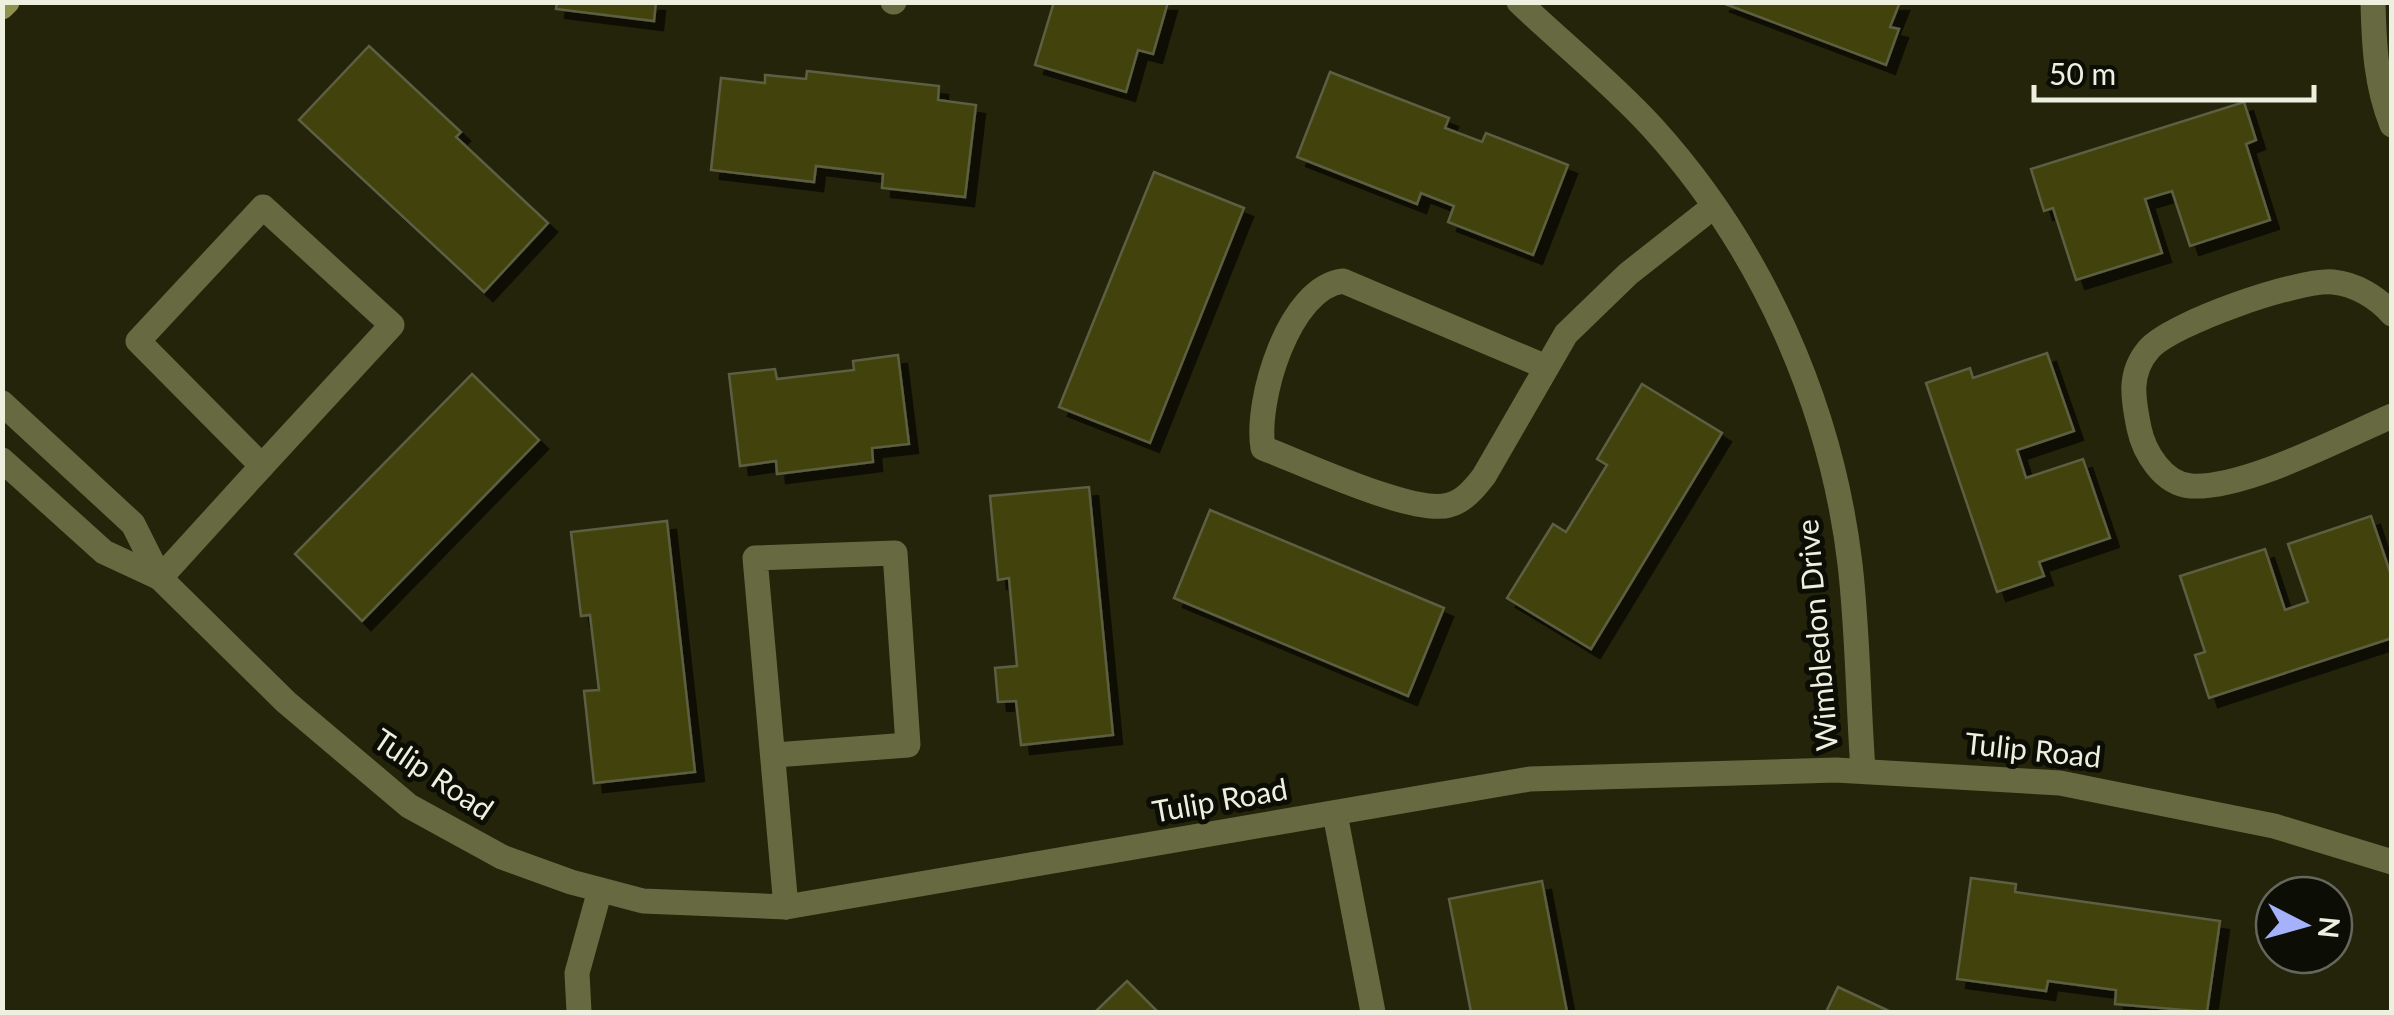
<svg xmlns="http://www.w3.org/2000/svg" width="2394" height="1015" font-family="Lato,sans-serif">
	<style>
		.building { fill: #424309; stroke: #5d5f43; stroke-width: 2.5; filter: url(#shadow) }
		.lines { fill: none; stroke-linecap: round; stroke-linejoin: round }
		.street { stroke: #676a40; stroke-width: 25 }
		.secondary { stroke: #8f924d; stroke-width: 25 }
		.labels { text-anchor: middle; stroke-width: 10; stroke-linejoin: round; paint-order: stroke }
		.street-label { font-size: 30px; fill: #edefdf; stroke: #0c0d04 }
	</style>
	<defs>
		<filter id="shadow"><feDropShadow dx="9" dy="9" stdDeviation="0" flood-color="#0009"/></filter>
	</defs>
	<rect width="100%" height="100%" fill="#23240a"/>
	<g class="building">
		<path d="M557 2H656L654 21 556 9Z"/>
		<path d="M1054 2H1168L1153 54 1138 50 1126 92 1035 65Z"/>
		<path d="M1720 2H1900L1890 27 1899 29 1886 65Z"/>
		<path d="M369 46 461 132 456 137 548 223 484 292 299 120Z"/>
		<path d="M807 71 939 86 938 100 976 105 965 197 882 188 883 174 816 166 814 182 711 170 721 78 765 83V75L806 79Z"/>
		<path d="M1330 72 1449 118 1445 128 1482 142 1486 133 1568 165 1533 255 1448 222 1454 206 1421 193 1417 204 1297 157Z"/>
		<path d="M2244 102 2256 140 2246 144 2270 220 2190 246 2172 191 2145 199 2162 253 2076 280 2053 208 2044 211 2031 169Z"/>
		<path d="M1154 172 1244 208 1150 443 1059 407Z"/>
		<path d="M2047 353 2074 431 2017 450 2026 478 2083 459 2110 538 2039 562 2044 576 1997 592 1926 383 1970 368 1973 378Z"/>
		<path d="M898 355 909 444 872 448 873 462 777 474 776 461 740 466 729 374 775 369 777 379 854 370 853 361Z"/>
		<path d="M472 374 539 440 362 621 295 554Z"/>
		<path d="M1642 384 1722 433 1591 649 1507 598 1553 524 1566 532 1607 465 1597 459Z"/>
		<path d="M1089 487 1113 735 1021 745 1016 701 998 702 995 668 1017 666 1009 578 998 580 990 496Z"/>
		<path d="M1210 510 1444 608 1408 696 1174 598Z"/>
		<path d="M2371 516 2392 578V638L2209 698 2195 655 2205 652 2180 576 2265 549 2285 610 2308 602 2288 544Z"/>
		<path d="M667 521 695 772 594 783 584 691 599 690 590 615 581 616 571 532Z"/>
		<path d="M1971 878 2016 884 2015 892 2220 921 2207 1012 2115 1004 2116 990 2048 981 2046 991 1957 979Z"/>
		<path d="M1542 881 1567 1012H1471L1449 899Z"/>
		<path d="M1127 981 1158 1012H1095Z"/>
		<path d="M1838 987 1891 1012H1826Z"/>
	</g>
	<g class="lines">
		<g class="street">
			<path d="M893 2H894"/>
			<path d="M1519 2C1563 44 1612 83 1652 127 1761 247 1831 404 1850 564 1858 633 1858 701 1863 770"/>
			<path d="M2373 2C2374 45 2376 86 2392 125"/>
			<path d="M263 207 392 325 262 466 138 341Z"/>
			<path d="M2392 314C2377 297 2355 284 2333 282 2298 279 2172 323 2149 349 2128 373 2133 399 2139 428 2144 452 2163 484 2191 486 2245 489 2341 438 2392 416"/>
			<path d="M1546 367 1343 281C1289 287 1255 401 1263 448 1300 462 1415 516 1449 505 1464 501 1474 489 1484 476L1566 334 1628 274 1713 207"/>
			<path d="M2 403 133 524 160 578 286 702 409 806 502 857 571 882 643 901 786 907 1530 779 1836 770 2060 783 2274 826 2392 862"/>
			<path d="M2 460 104 552 160 578"/>
			<path d="M160 578 262 466"/>
			<path d="M775 755 908 745 895 553 755 558 786 907"/>
			<path d="M1335 814 1373 1012"/>
			<path d="M579 1012 577 973 600 890"/>
		</g>
		<path class="secondary" d="M2 7 7 2"/>
	</g>
	<g class="labels">
		<g class="street-label">
			<text transform="translate(1818 635) rotate(-95)" y="10">Wimbledon Drive</text>
			<text transform="translate(2033 751) rotate(6)" y="10">Tulip Road</text>
			<text transform="translate(433 775) rotate(34)" y="10">Tulip Road</text>
			<text transform="translate(1220 801) rotate(-10)" y="10">Tulip Road</text>
		</g>
	</g>
	<rect width="2394" height="1015" fill="none" stroke="#edefdf" stroke-width="10"/>
	<g transform="translate(2304 925) rotate(96)"><circle r="48" fill="#0c0d04" stroke="#66675c" stroke-width="2.5"/>
	<path d="M0-8L18 38L0 25L-18 38Z" fill="#a6b1fc"/>
	<text y="-15" font-size="28" font-weight="bold" text-anchor="middle" fill="#edefdf">N</text>
	</g>
	<path d="M2034 85v15h280v-15" fill="none" stroke="#edefdf" stroke-width="5"/>
	<text x="2049" y="85" font-size="30" fill="#edefdf" stroke="#0c0d04" stroke-width="8" paint-order="stroke">50 m</text>
</svg>
